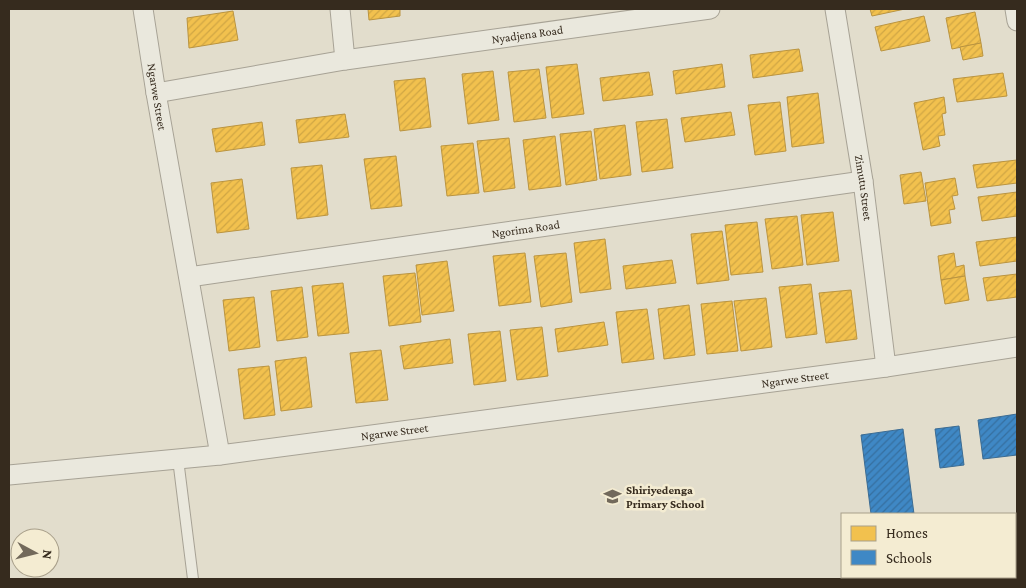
<svg xmlns="http://www.w3.org/2000/svg" width="1026" height="588" font-family="'Crimson Pro',serif">
	<style>
		.homes { fill: url(#homes-hatch); stroke: #ba9440 }
		.schools { fill: url(#schools-hatch); stroke: #3c6c93 }
		.lines { fill: none; stroke-linecap: round; stroke-linejoin: round }
		.lane-casing { stroke: #a7a295; stroke-width: 12 }
		.street-casing { stroke: #a7a295; stroke-width: 21 }
		.lane { stroke: #eae8dd; stroke-width: 10 }
		.street { stroke: #eae8dd; stroke-width: 19 }
		.labels { text-anchor: middle; stroke-width: 5; stroke-linejoin: round; paint-order: stroke }
		.street-label { font-size: 12px; fill: #362b1e; stroke: #f4ecd2 }
		.poi-label { font-size: 12px; font-weight: bold; fill: #362b1e; stroke: #f4ecd2; text-anchor: start }
	</style>
	<defs>
		<pattern id="homes-hatch" width="6" height="6" patternUnits="userSpaceOnUse" patternTransform="scale(1.25)"><rect width="6" height="6" fill="#f2c14e"/><path d="M-1 1l2-2M0 6l6-6M5 7l2-2" fill="none" stroke="#d0a644"/></pattern>
		<pattern id="schools-hatch" width="6" height="6" patternUnits="userSpaceOnUse" patternTransform="scale(1.25)"><rect width="6" height="6" fill="#3f88c5"/><path d="M-1 1l2-2M0 6l6-6M5 7l2-2" fill="none" stroke="#366f9f"/></pattern>
	</defs>
	<rect width="100%" height="100%" fill="#e2ddcc"/>
	<g class="homes">
		<path d="M368 9H400V16L369 20Z"/>
		<path d="M870 9H905L872 16Z"/>
		<path d="M233 11 238 40 189 48 187 18Z"/>
		<path d="M975 12 981 43 952 49 946 18Z"/>
		<path d="M924 16 930 41 881 51 875 27Z"/>
		<path d="M981 43 983 56 963 60 960 47Z"/>
		<path d="M799 49 803 71 753 78 750 55Z"/>
		<path d="M577 64 584 114 552 118 546 67Z"/>
		<path d="M722 64 725 87 676 94 673 71Z"/>
		<path d="M539 69 546 118 514 122 508 72Z"/>
		<path d="M493 71 499 120 468 124 462 74Z"/>
		<path d="M649 72 653 95 603 101 600 78Z"/>
		<path d="M1003 73 1007 96 957 102 953 79Z"/>
		<path d="M425 78 431 127 400 131 394 81Z"/>
		<path d="M818 93 824 143 792 147 787 97Z"/>
		<path d="M944 97 946 113 942 114 945 135 938 136 940 146 923 150 914 103Z"/>
		<path d="M780 102 786 151 755 155 748 105Z"/>
		<path d="M731 112 735 135 685 142 681 118Z"/>
		<path d="M345 114 349 137 299 143 296 120Z"/>
		<path d="M667 119 673 168 642 172 636 122Z"/>
		<path d="M262 122 265 145 216 152 212 129Z"/>
		<path d="M625 125 631 175 600 179 594 129Z"/>
		<path d="M591 131 597 180 566 185 560 134Z"/>
		<path d="M555 136 561 186 529 190 523 140Z"/>
		<path d="M509 138 515 188 484 192 477 141Z"/>
		<path d="M473 143 479 193 447 196 441 146Z"/>
		<path d="M396 156 402 206 371 209 364 159Z"/>
		<path d="M1017 160V183L977 188 973 165Z"/>
		<path d="M322 165 328 215 297 219 291 168Z"/>
		<path d="M921 172 926 201 904 204 900 175Z"/>
		<path d="M955 178 958 195 952 196 955 209 949 210 951 223 931 226 925 183Z"/>
		<path d="M242 179 249 229 217 233 211 183Z"/>
		<path d="M1017 192V216L982 221 978 197Z"/>
		<path d="M833 212 839 261 807 265 801 215Z"/>
		<path d="M797 216 803 265 772 269 765 219Z"/>
		<path d="M757 222 763 272 731 275 725 225Z"/>
		<path d="M722 231 729 280 697 284 691 234Z"/>
		<path d="M1017 237V261L980 266 976 242Z"/>
		<path d="M605 239 611 289 580 293 574 243Z"/>
		<path d="M525 253 531 302 499 306 493 256Z"/>
		<path d="M566 253 572 302 541 307 534 256Z"/>
		<path d="M954 253 956 267 964 265 965 276 941 280 938 256Z"/>
		<path d="M672 260 676 283 626 289 623 266Z"/>
		<path d="M447 261 454 311 422 315 416 265Z"/>
		<path d="M415 273 421 322 389 326 383 276Z"/>
		<path d="M1017 274V297L987 301 983 278Z"/>
		<path d="M965 276 969 300 945 304 941 280Z"/>
		<path d="M343 283 349 333 318 336 312 286Z"/>
		<path d="M811 284 817 334 786 338 779 287Z"/>
		<path d="M302 287 308 337 277 341 271 291Z"/>
		<path d="M851 290 857 339 826 343 819 293Z"/>
		<path d="M254 297 260 347 229 351 223 300Z"/>
		<path d="M766 298 772 347 741 351 734 301Z"/>
		<path d="M732 301 738 351 707 354 701 304Z"/>
		<path d="M689 305 695 355 664 359 658 309Z"/>
		<path d="M647 309 654 359 622 363 616 312Z"/>
		<path d="M604 322 608 345 558 352 555 329Z"/>
		<path d="M542 327 548 376 517 380 510 330Z"/>
		<path d="M500 331 506 381 474 385 468 334Z"/>
		<path d="M450 339 453 363 404 369 400 346Z"/>
		<path d="M381 350 388 400 356 403 350 353Z"/>
		<path d="M306 357 312 407 281 411 275 361Z"/>
		<path d="M269 366 275 415 244 419 238 369Z"/>
	</g>
	<g class="schools">
		<path d="M1017 414V455L983 459 978 420Z"/>
		<path d="M959 426 964 465 940 468 935 429Z"/>
		<path d="M903 429 914 514H871L861 435Z"/>
		<path d="M879 577H922L923 579H879Z"/>
		<path d="M958 577H995L996 579H959Z"/>
	</g>
	<g class="lines">
		<defs>
			<path id="lane" d="M178 459 193 579"/>
			<g id="street">
				<path id="s1" d="M143 9 156 93 220 455"/>
				<path d="M340 9 345 60"/>
				<path id="s2" d="M835 9 863 181 886 367"/>
				<path d="M1015 9 1017 21"/>
				<path id="s3" d="M156 93 345 60 710 9"/>
				<path id="s4" d="M189 277 863 181"/>
				<path id="s5" d="M9 475 220 455 886 367 1017 347"/>
			</g>
		</defs>
		<use href="#lane" class="lane-casing"/>
		<use href="#street" class="street-casing"/>
		<use href="#lane" class="lane"/>
		<use href="#street" class="street"/>
	</g>
	<defs>
		<symbol id="school-bare" viewBox="-9 -9 18 18"><path d="M0-5L7-2L0 1L-7-2ZM-4 1L0 2.5L4 1V4Q0 6-4 4Z" fill="#72695b" stroke="#f4ecd2" stroke-width="2.5" paint-order="stroke"/></symbol>
	</defs>
	<g fill-rule="evenodd">
		<use href="#school-bare" x="600" y="484" width="25" height="25"/>
	</g>
	<g class="labels">
		<g class="street-label">
			<text dy="4" stroke="none"><textPath href="#s3" startOffset="376">Nyadjena Road</textPath></text>
			<text dy="4" stroke="none"><textPath href="#s1" startOffset="89">Ngarwe Street</textPath></text>
			<text dy="4" stroke="none"><textPath href="#s2" startOffset="181">Zimutu Street</textPath></text>
			<text dy="4" stroke="none"><textPath href="#s4" startOffset="340">Ngorima Road</textPath></text>
			<text dy="4" stroke="none"><textPath href="#s5" startOffset="792">Ngarwe Street</textPath></text>
			<text dy="4" stroke="none"><textPath href="#s5" startOffset="388">Ngarwe Street</textPath></text>
		</g>
		<g class="poi-label">
			<text x="626" y="494">Shiriyedenga<tspan x="626" dy="14">Primary School</tspan></text>
		</g>
	</g>
	<rect width="1026" height="588" fill="none" stroke="#362b1e" stroke-width="20"/>
	<rect x="841" y="513" width="175" height="65" fill="#f4ecd2" stroke="#a89f8a"/>
	<rect x="851" y="526" width="25" height="15" fill="#f2c14e" stroke="#a89f8a"/>
	<text x="886" y="538" font-size="15" fill="#362b1e">Homes</text>
	<rect x="851" y="550" width="25" height="15" fill="#3f88c5" stroke="#a89f8a"/>
	<text x="886" y="563" font-size="15" fill="#362b1e">Schools</text>
	<g transform="translate(35 553) rotate(97)"><circle r="24" fill="#f4ecd2" stroke="#a89f8a"/>
	<path d="M0-4L9 19L0 12L-9 19Z" fill="#72695b"/>
	<text y="-8" font-size="14" font-weight="bold" text-anchor="middle" fill="#362b1e">N</text>
	</g>
</svg>
